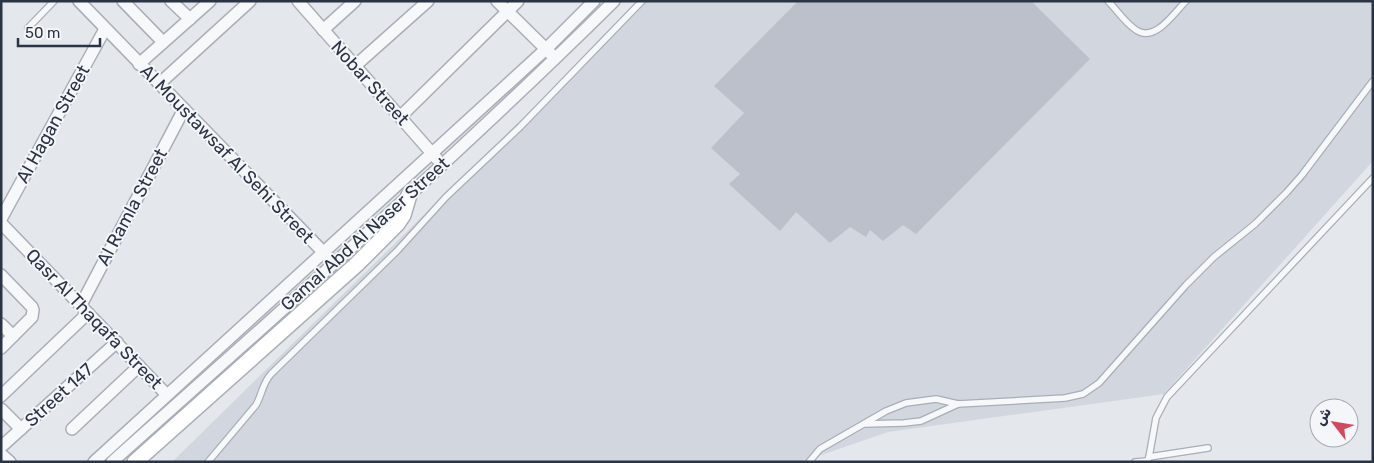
<svg xmlns="http://www.w3.org/2000/svg" width="1374" height="463" font-family="Rubik,Cairo,sans-serif">
	<style>
		.built { fill: #d2d6de }
		.building { fill: #bbc0ca }
		.lines { fill: none; stroke-linecap: round; stroke-linejoin: round }
		.lane-casing { stroke: #a9aeb7; stroke-width: 8 }
		.street-casing { stroke: #a9aeb7; stroke-width: 14 }
		.secondary-casing { stroke: #a9aeb7; stroke-width: 18 }
		.lane { stroke: #f7f8fa; stroke-width: 5.5 }
		.street { stroke: #f7f8fa; stroke-width: 11 }
		.secondary { stroke: #fff; stroke-width: 15 }
		.labels { text-anchor: middle; stroke-width: 4; stroke-linejoin: round; paint-order: stroke }
		.street-label { font-size: 18px; fill: #2b3445; stroke: #f4f6f9 }
	</style>
	<rect width="100%" height="100%" fill="#e4e7ec"/>
	<path class="built" d="M642 1H1373V161L1164 394 888 432 801 462H172Z"/>
	<path class="building" d="M798 1H1031L1090 59 916 234 903 225 883 241 870 230 866 237 850 227 830 243 796 212 780 231 729 184 740 174 711 148 744 113 714 86Z"/>
	<g class="lines">
		<defs>
			<g id="lane">
				<path d="M1108 1C1117 10 1125 23 1136 30 1155 43 1174 13 1186 1"/>
				<path d="M28 28 54 1"/>
				<path d="M864 424 904 423 921 421 958 404"/>
				<path d="M1149 457 1208 448"/>
				<path d="M208 462 256 405C262 395 262 384 271 374L397 251 446 197 520 127 642 1"/>
				<path d="M809 462 820 449 886 411 906 403 936 399 958 404 1065 398 1083 394 1099 383 1186 285 1214 257 1255 224 1287 192 1302 175 1373 81"/>
				<path d="M1135 462 1147 461"/>
				<path d="M1147 462 1149 457 1156 418 1167 397 1373 178"/>
			</g>
			<g id="street">
				<path d="M79 1 329 258"/>
				<path d="M123 1 163 42"/>
				<path d="M171 1 190 19"/>
				<path d="M298 1 437 159"/>
				<path d="M497 1 551 54"/>
				<path d="M323 30 355 1"/>
				<path d="M139 64 210 1"/>
				<path d="M355 66 428 1"/>
				<path d="M159 84 250 1"/>
				<path d="M400 117 518 1"/>
				<path d="M1 219 105 29"/>
				<path d="M1 223 166 394"/>
				<path d="M1 275 32 307 33 310 32 317 1 348"/>
				<path d="M81 305 184 109"/>
				<path d="M1 324 13 336"/>
				<path d="M1 396 88 313"/>
				<path d="M1 409 21 429"/>
				<path d="M72 429 139 366"/>
				<path d="M1 447 117 342"/>
				<path d="M1 454 10 462"/>
				<path d="M94 462 546 49 594 1"/>
				<path d="M112 462C281 311 452 161 614 1"/>
			</g>
			<path id="secondary" d="M135 462 357 264 397 224 403 215 409 195"/>
		</defs>
		<use href="#lane" class="lane-casing"/>
		<use href="#street" class="street-casing"/>
		<use href="#secondary" class="secondary-casing"/>
		<use href="#lane" class="lane"/>
		<use href="#street" class="street"/>
		<use href="#secondary" class="secondary"/>
	</g>
	<g class="labels">
		<g class="street-label">
			<text transform="translate(370 83) rotate(48)" y="6">Nobar Street</text>
			<text transform="translate(53 124) rotate(-61)" y="6">Al Hagan Street</text>
			<text transform="translate(227 154) rotate(46)" y="6">Al Moustawsaf Al Sehi Street</text>
			<text transform="translate(132 207) rotate(-62)" y="6">Al Ramla Street</text>
			<text transform="translate(365 234) rotate(-42)" y="6">Gamal Abd Al Naser Street</text>
			<text transform="translate(94 319) rotate(46)" y="6">Qasr Al Thaqafa Street</text>
			<text transform="translate(59 395) rotate(-42)" y="6">Street 147</text>
		</g>
	</g>
	<rect width="1374" height="463" fill="none" stroke="#2b3445" stroke-width="5"/>
	<g transform="translate(1334 423) rotate(301)"><circle r="24" fill="#f4f6f9" stroke="#a4a8b1"/>
	<path d="M0-4L9 19L0 12L-9 19Z" fill="#d1495b"/>
	<text y="-8" font-size="14" font-weight="bold" text-anchor="middle" fill="#2b3445">ش</text>
	</g>
	<path d="M18 38v8h82v-8" fill="none" stroke="#2b3445" stroke-width="2.5"/>
	<text x="25" y="38" font-size="15" fill="#2b3445" stroke="#f4f6f9" stroke-width="4" paint-order="stroke">50 m</text>
</svg>
